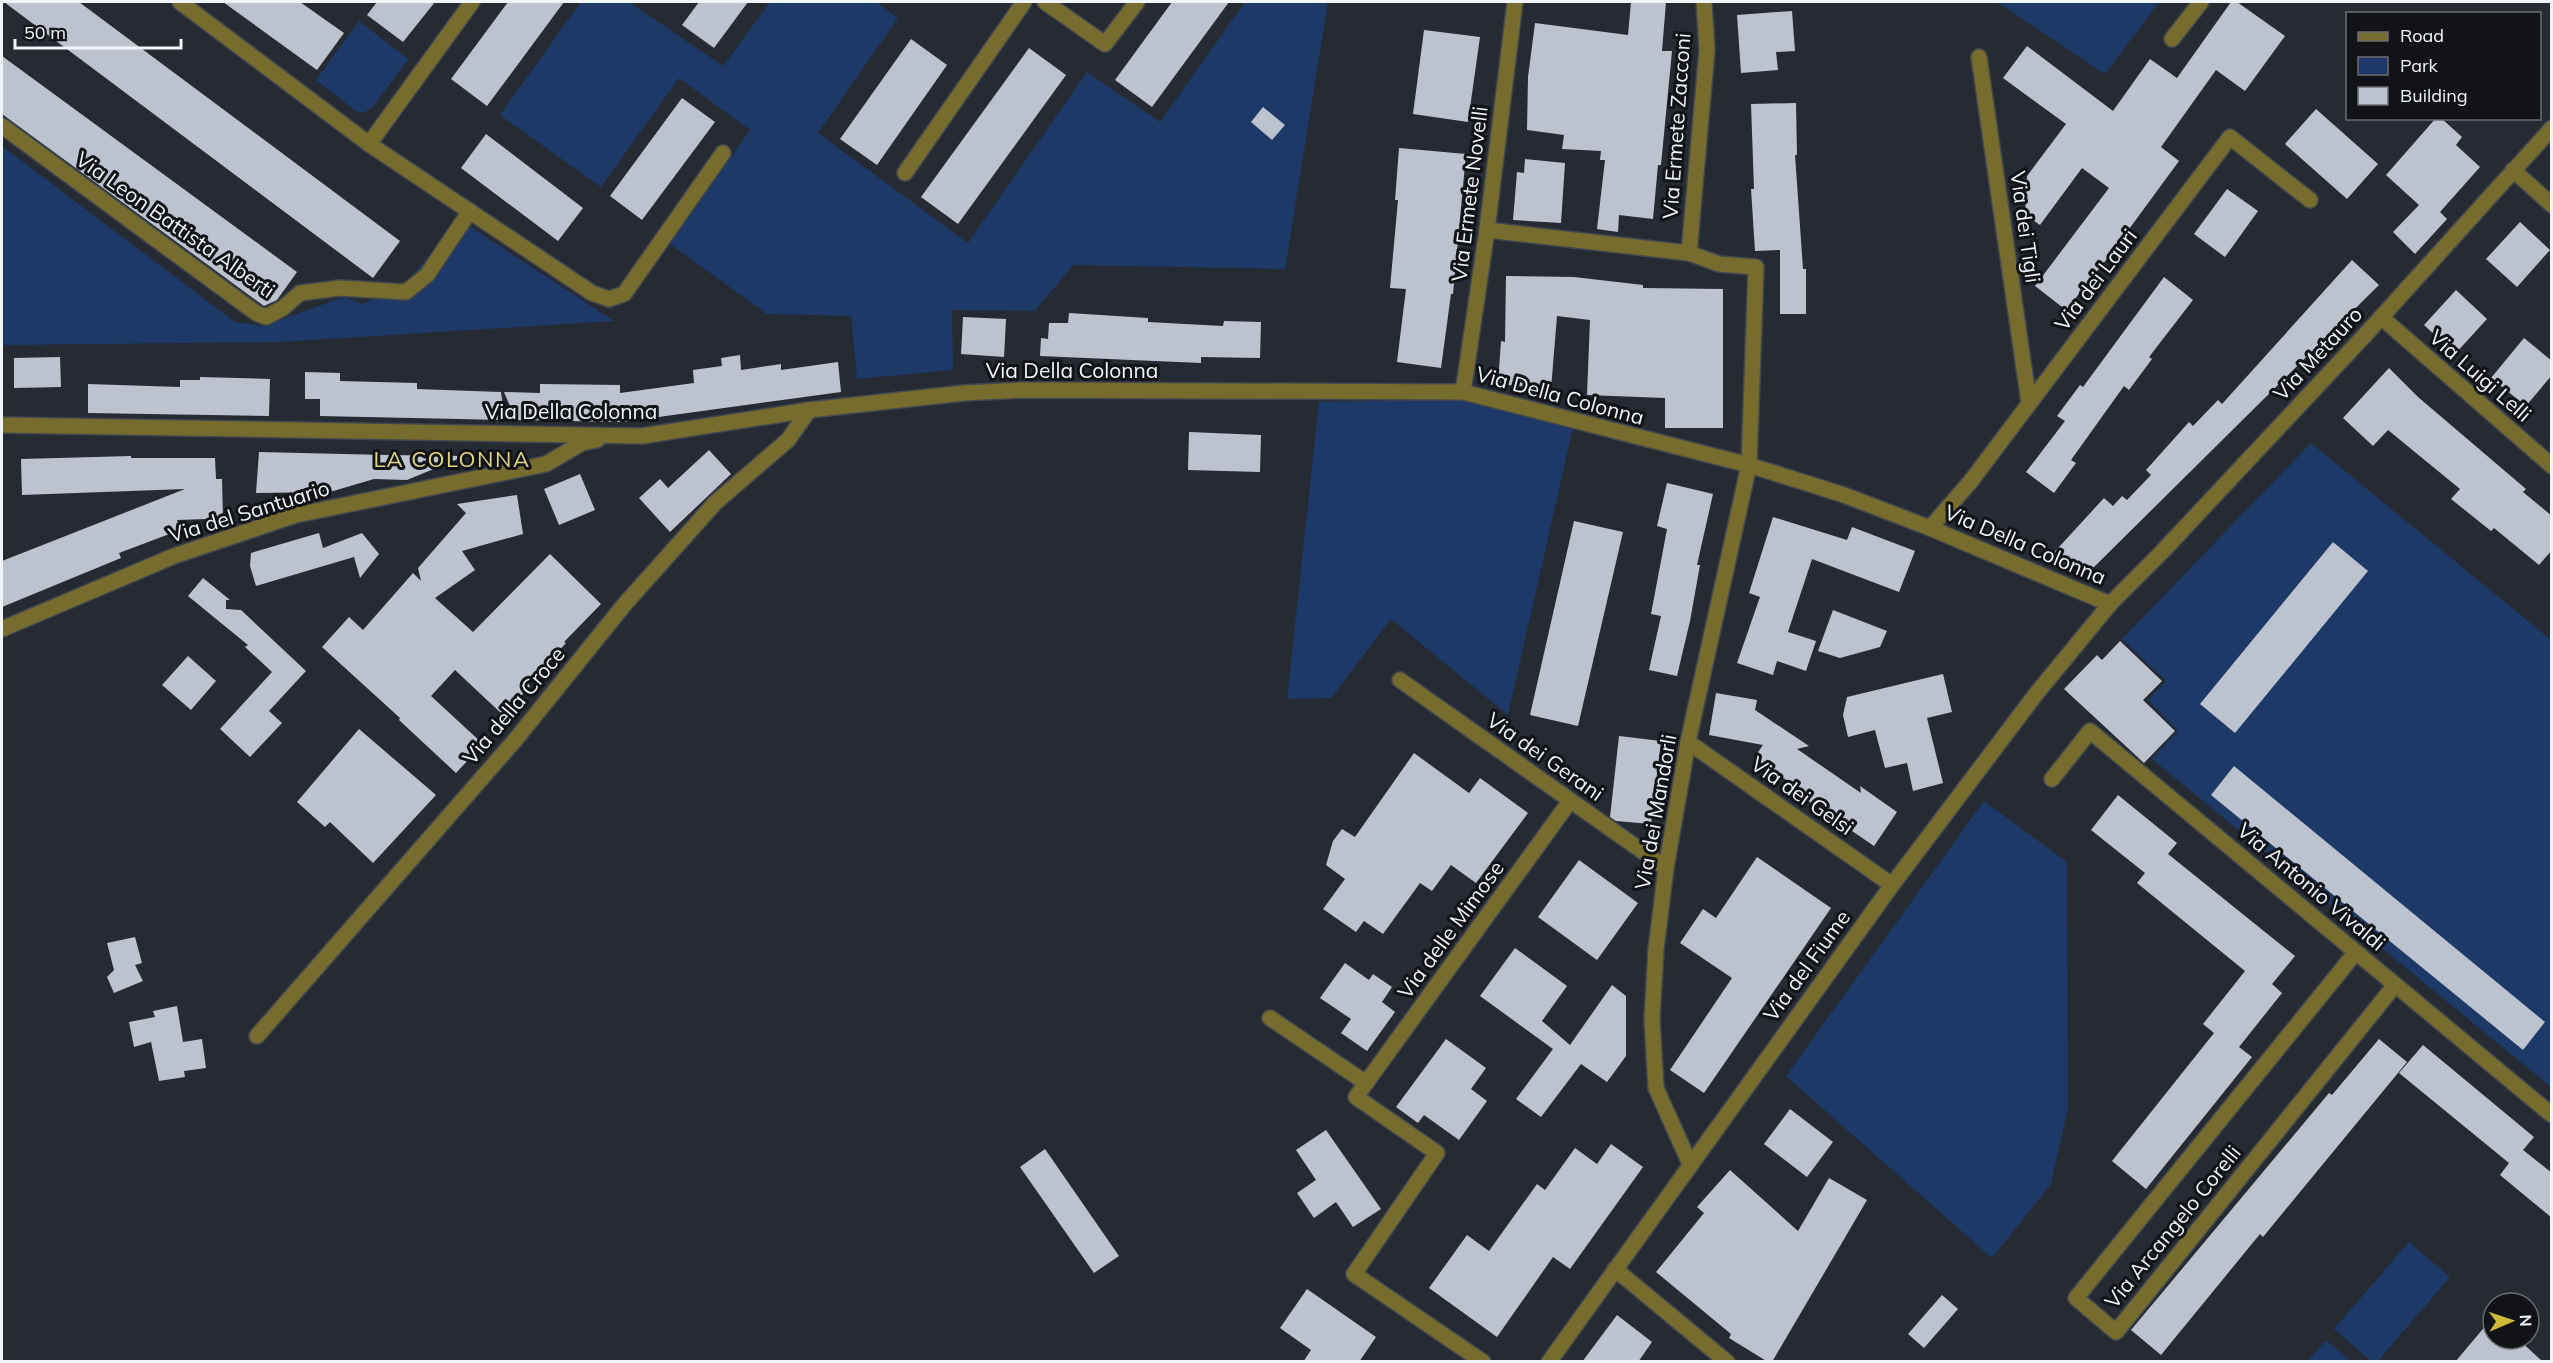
<svg xmlns="http://www.w3.org/2000/svg" width="2553" height="1363" font-family="Mulish,sans-serif">
	<style>
		.green { fill: #1c3967 }
		.building { fill: #bdc3ce }
		.lines { fill: none; stroke-linecap: round; stroke-linejoin: round }
		.minor-casing { stroke: #42474f; stroke-width: 18 }
		.minor { stroke: #766c2d; stroke-width: 15 }
		.labels { text-anchor: middle; stroke-width: 6; stroke-linejoin: round; paint-order: stroke }
		.street-label { font-size: 21px; fill: #f1f4f9; stroke: #111317 }
		.neighbourhood-label { font-size: 22px; letter-spacing: 1.5px; fill: #e0d485; stroke: #111317 }
	</style>
	<rect width="100%" height="100%" fill="#262b33"/>
	<g class="green">
		<path d="M581 2H629L723 66 770 2H876L898 18 818 133 968 243 1087 72 1160 122 1245 2H1328L1285 269 1073 265 1035 311 952 310 953 370 857 379 851 316 767 314 670 244 750 130 679 78 601 187 500 115Z"/>
		<path d="M1997 2H2159L2105 74Z"/>
		<path d="M359 21 408 59 373 107 363 113 356 111 316 80Z"/>
		<path d="M2 146 235 322 263 326 344 297 362 304 401 288 460 220 614 321 280 342 2 345Z"/>
		<path d="M1463 399 1573 428 1508 715 1391 619 1331 698 1287 699 1319 402Z"/>
		<path d="M2311 443 2551 640V1087L2152 759 2178 731 2148 700 2166 681 2122 639Z"/>
		<path d="M1984 801 2067 862 2068 1108 2051 1184 1992 1258 1786 1076Z"/>
		<path d="M2409 1242 2450 1277 2378 1361H2371L2334 1329Z"/>
		<path d="M2326 1340 2351 1361H2308Z"/>
	</g>
	<g class="building">
		<path d="M4 2H79L400 241 373 278Z"/>
		<path d="M223 2H300L344 33 317 70Z"/>
		<path d="M377 2H435L403 42 367 15Z"/>
		<path d="M508 2H564L487 106 451 79Z"/>
		<path d="M699 2H748L714 48 682 25Z"/>
		<path d="M1172 2H1229L1152 107 1115 80Z"/>
		<path d="M1631 2H1666L1662 51H1672L1661 165H1658L1653 219 1619 215 1618 232 1597 229 1605 160H1600L1601 151 1562 149 1564 135 1527 130 1528 77 1535 23 1628 35Z"/>
		<path d="M2231 2H2237L2285 36 2245 91 2216 70 2161 147 2179 161 2110 255 2066 310 2035 286 2109 188 2082 168 2040 225 2025 214 2027 176 2066 124 2003 78 2027 46 2113 111 2150 59 2177 78Z"/>
		<path d="M1792 11 1795 51 1776 52 1778 70 1741 73 1737 15Z"/>
		<path d="M1424 30 1480 37 1468 122 1413 114Z"/>
		<path d="M911 39 947 65 877 165 840 139Z"/>
		<path d="M1029 48 1066 75 958 224 921 197Z"/>
		<path d="M2 56 297 272 277 300 264 306 2 114Z"/>
		<path d="M682 98 715 122 642 220 610 196Z"/>
		<path d="M1796 103 1797 155H1795L1803 269H1806V314H1780V250L1755 251 1751 189H1754L1751 104Z"/>
		<path d="M1263 107 1285 125 1272 140 1251 122Z"/>
		<path d="M2316 109 2378 164 2347 199 2285 144Z"/>
		<path d="M2436 118H2441L2462 137 2456 145 2480 167 2440 212 2447 219 2415 254 2393 232 2419 205 2386 175Z"/>
		<path d="M486 134 583 208 558 241 461 168Z"/>
		<path d="M1399 148 1466 154 1453 294H1451L1441 368 1397 362 1406 289 1390 288 1398 200H1395Z"/>
		<path d="M1525 159 1565 163 1561 223 1513 220 1517 172 1524 173Z"/>
		<path d="M2227 189 2258 211 2225 257 2194 234Z"/>
		<path d="M2520 222 2550 250 2517 287 2486 259Z"/>
		<path d="M2352 260 2379 285 2094 567 2084 571H2073L2048 559 2104 498 2113 506 2122 496 2127 500 2151 475 2146 470 2189 422 2193 426 2218 400 2222 404Z"/>
		<path d="M1506 276 1574 277 1643 285V288L1723 289V428H1665V398L1587 395 1590 320 1557 316 1551 389 1498 384 1501 341 1505 342Z"/>
		<path d="M2164 277 2193 300 2149 357 2152 359 2129 390 2124 386 2071 460 2076 463 2054 493 2026 472 2065 421 2057 416 2080 385 2083 387Z"/>
		<path d="M2456 290 2487 319 2455 354 2424 325Z"/>
		<path d="M1069 313 1148 318V322L1223 326 1224 321 1261 322 1260 358 1201 357V363L1040 356 1041 338 1048 339 1049 323H1068Z"/>
		<path d="M963 317 1006 319 1004 357 961 354Z"/>
		<path d="M2524 338 2552 361V375L2526 406 2491 378Z"/>
		<path d="M740 355 741 370 781 364V370L838 362 841 392 622 422 516 420 504 392 540 393V384L620 385V393L694 383 693 370 722 366 721 358Z"/>
		<path d="M60 357 61 387 14 388V358Z"/>
		<path d="M2389 368 2418 397 2526 489 2523 492 2552 516V550L2539 565 2494 528 2491 531 2451 499 2460 489 2388 430 2373 446 2343 418Z"/>
		<path d="M305 372 340 373V381L417 383V389L501 392 505 420 320 416V399H305Z"/>
		<path d="M200 377 270 379 269 416 88 413V384L180 387V380H200Z"/>
		<path d="M1189 432 1261 435 1260 472 1188 470Z"/>
		<path d="M709 450 731 474 670 532 639 498 660 479 668 488Z"/>
		<path d="M259 452 385 455 465 456 407 480 374 479 330 492 256 493Z"/>
		<path d="M131 456V458H215L216 479H222L223 519H217L218 527 208 528 206 519 177 520 180 530 119 553 121 558 2 607V561L185 489 22 495 21 459Z"/>
		<path d="M580 474 595 510 559 525 544 489Z"/>
		<path d="M1667 483 1713 494 1697 565H1700L1690 621 1677 676 1649 670 1661 616 1651 614 1667 529 1657 526Z"/>
		<path d="M517 495 523 534 462 551 475 570 435 598 473 632 550 554 601 604 564 642 566 643 528 684 530 686 503 715 455 670 431 696 483 744 456 773 399 720 400 718 322 647 349 617 363 630 413 573 421 581 418 568 466 513 457 504Z"/>
		<path d="M1773 517 1847 540 1852 527 1915 551 1899 592 1812 559 1788 632 1816 641 1806 671 1777 661 1773 675 1737 663 1760 597 1749 593Z"/>
		<path d="M1574 521 1623 532 1578 726 1530 715Z"/>
		<path d="M319 533 323 548 362 533 379 554 360 578 354 557 256 586 250 566 251 553Z"/>
		<path d="M2333 542 2368 571 2235 733 2200 704Z"/>
		<path d="M203 578 230 600H226V609L241 610 306 671 269 711 282 723 250 757 220 729 272 672 245 647 248 645 188 596Z"/>
		<path d="M1833 610 1887 631 1880 647 1840 658 1818 651Z"/>
		<path d="M2120 641 2162 681 2143 700 2175 731 2144 763 2064 689 2097 655 2102 660Z"/>
		<path d="M188 656 216 681 191 710 162 685Z"/>
		<path d="M1943 674 1952 712 1927 718 1943 783 1913 791 1907 763 1885 768 1875 730 1848 737 1843 715 1847 697Z"/>
		<path d="M1716 693 1757 700 1755 710 1809 746 1797 749 1861 793 1860 786 1897 812 1874 846 1795 792 1798 788 1754 758 1763 745 1709 735Z"/>
		<path d="M359 729 436 795 373 863 330 822 325 827 297 802Z"/>
		<path d="M1619 736 1661 741 1651 824 1616 821 1610 817Z"/>
		<path d="M1414 753 1469 793 1480 778 1528 813 1476 883 1451 865 1432 891 1420 883 1383 934 1364 921 1356 932 1323 909 1345 879 1326 865 1333 841 1342 829 1355 837Z"/>
		<path d="M2234 766 2545 1022 2523 1050 2211 795Z"/>
		<path d="M2118 795 2177 843 2168 854 2295 956 2272 984 2282 993 2239 1047 2252 1057 2146 1189 2112 1161 2214 1033 2203 1024 2245 971 2137 883 2145 873 2091 830Z"/>
		<path d="M1757 857 1831 908 1704 1093 1670 1070 1732 978 1680 943 1703 909 1716 918Z"/>
		<path d="M1579 860 1638 903 1597 960 1538 917Z"/>
		<path d="M135 937 142 963 135 965 143 981 114 993 107 977 114 970 107 943Z"/>
		<path d="M1515 948 1567 986 1542 1021 1570 1045 1612 985 1626 996V1056L1607 1082 1581 1064 1541 1117 1516 1099 1553 1049 1480 996Z"/>
		<path d="M1345 963 1369 980 1373 974 1392 987 1382 1002 1395 1012 1367 1051 1341 1033 1351 1019 1320 998Z"/>
		<path d="M177 1006 183 1042 202 1039 206 1068 184 1071 185 1077 159 1081 151 1042 134 1047 129 1022 155 1017 153 1011Z"/>
		<path d="M1446 1039 1486 1068 1471 1089 1487 1101 1459 1140 1424 1115 1418 1123 1396 1107Z"/>
		<path d="M2379 1039 2407 1062 2263 1237 2260 1234 2161 1355 2131 1330 2329 1093 2332 1095Z"/>
		<path d="M2423 1045 2534 1137 2523 1150 2552 1173V1218L2500 1175 2509 1163 2399 1073Z"/>
		<path d="M1790 1109 1833 1142 1807 1177 1764 1144Z"/>
		<path d="M1326 1130 1381 1209 1353 1227 1336 1202 1314 1218 1297 1193 1316 1180 1296 1150Z"/>
		<path d="M1611 1144 1643 1167 1570 1269 1553 1257 1497 1337 1429 1288 1467 1235 1489 1251 1537 1184 1545 1190 1575 1148 1597 1164Z"/>
		<path d="M1045 1149 1119 1256 1094 1273 1020 1167Z"/>
		<path d="M1730 1170 1798 1231 1829 1178 1867 1200 1772 1362H1768L1729 1338 1731 1334 1656 1272 1704 1213 1697 1207Z"/>
		<path d="M1307 1289 1376 1337 1359 1362H1303L1311 1350 1280 1328Z"/>
		<path d="M1942 1295 1958 1309 1924 1348 1908 1334Z"/>
		<path d="M1617 1315 1652 1342 1638 1362H1582Z"/>
		<path d="M2493 1317V1339H2518L2543 1362H2455Z"/>
	</g>
	<g class="lines">
		<defs>
			<g id="minor">
				<path d="M180 2 369 144 592 293 609 299 624 294 723 153"/>
				<path d="M1045 2 1105 44 1137 2"/>
				<path d="M2172 39 2201 2"/>
				<path d="M1979 57 2029 403"/>
				<path d="M2 126 256 313 266 317 283 308 300 293 340 288 406 292 427 275 470 211"/>
				<path d="M369 144 472 2"/>
				<path d="M2513 170 2552 205"/>
				<path d="M905 173 1024 2"/>
				<path d="M1487 230 1689 253 1719 264 1756 267 1749 465 1688 742 1666 868 1656 949 1652 1019 1656 1088 1690 1164"/>
				<path d="M1689 253 1707 50 1704 2"/>
				<path d="M2381 317 2552 466"/>
				<path d="M1463 392 1487 230 1515 2"/>
				<path d="M2 425 642 436 809 410 964 393 1022 390 1463 392 1749 465 1844 495 1930 528 2110 604"/>
				<path d="M1930 528 1971 481 2230 137 2310 200"/>
				<path d="M2 629 174 556 296 515 546 464 582 443 597 440"/>
				<path d="M1400 680 1666 868"/>
				<path d="M1688 742 1892 885"/>
				<path d="M2052 779 2090 731 2552 1115"/>
				<path d="M2356 952 2076 1298 2116 1332 2395 985"/>
				<path d="M1270 1018 1366 1083 1356 1097 1437 1153 1354 1274 1483 1362"/>
				<path d="M257 1036 516 739 624 605 715 503 788 440 809 410"/>
				<path d="M1366 1083 1570 801"/>
				<path d="M1615 1269 1727 1362"/>
				<path d="M1549 1362 1892 885 2036 694 2110 604 2161 553 2366 334 2552 128"/>
			</g>
		</defs>
		<use href="#minor" class="minor-casing"/>
		<use href="#minor" class="minor"/>
	</g>
	<g class="labels">
		<g class="street-label">
			<text transform="translate(1677 126) rotate(-86)" y="7">Via Ermete Zacconi</text>
			<text transform="translate(1470 194) rotate(-83)" y="7">Via Ermete Novelli</text>
			<text transform="translate(175 225) rotate(35)" y="7">Via Leon Battista Alberti</text>
			<text transform="translate(2025 227) rotate(82)" y="7">Via dei Tigli</text>
			<text transform="translate(2096 280) rotate(-53)" y="7">Via dei Lauri</text>
			<text transform="translate(2318 354) rotate(-47)" y="7">Via Metauro</text>
			<text x="1072" y="378">Via Della Colonna</text>
			<text transform="translate(2480 376) rotate(41)" y="7">Via Luigi Lelli</text>
			<text transform="translate(1560 396) rotate(15)" y="7">Via Della Colonna</text>
			<text x="571" y="419">Via Della Colonna</text>
			<text transform="translate(249 512) rotate(-17)" y="7">Via del Santuario</text>
			<text transform="translate(2025 545) rotate(23)" y="7">Via Della Colonna</text>
			<text transform="translate(514 706) rotate(-50)" y="7">Via della Croce</text>
			<text transform="translate(1545 757) rotate(35)" y="7">Via dei Gerani</text>
			<text transform="translate(1802 796) rotate(35)" y="7">Via dei Gelsi</text>
			<text transform="translate(1656 812) rotate(-80)" y="7">Via dei Mandorli</text>
			<text transform="translate(2311 887) rotate(40)" y="7">Via Antonio Vivaldi</text>
			<text transform="translate(1451 930) rotate(-54)" y="7">Via delle Mimose</text>
			<text transform="translate(1807 966) rotate(-54)" y="7">Via del Fiume</text>
			<text transform="translate(2173 1227) rotate(-51)" y="7">Via Arcangelo Corelli</text>
		</g>
		<g class="neighbourhood-label">
			<text x="452" y="467">LA COLONNA</text>
		</g>
	</g>
	<rect width="2553" height="1363" fill="none" stroke="#f1f4f9" stroke-width="6"/>
	<rect x="2346" y="12" width="195" height="108" fill="#111317" stroke="#6b6d71" stroke-width="1.5"/>
	<rect x="2358" y="32" width="30" height="9" fill="#766c2d" stroke="#6b6d71" stroke-width="1.5"/>
	<text x="2400" y="42" font-size="18" fill="#f1f4f9">Road</text>
	<rect x="2358" y="57" width="30" height="18" fill="#1c3967" stroke="#6b6d71" stroke-width="1.5"/>
	<text x="2400" y="72" font-size="18" fill="#f1f4f9">Park</text>
	<rect x="2358" y="87" width="30" height="18" fill="#bdc3ce" stroke="#6b6d71" stroke-width="1.5"/>
	<text x="2400" y="102" font-size="18" fill="#f1f4f9">Building</text>
	<g transform="translate(2511 1321) rotate(88)"><circle r="28" fill="#111317" stroke="#6b6d71" stroke-width="1.5"/>
	<path d="M0-4.5L10 22L0 15L-10 22Z" fill="#cdb938"/>
	<text y="-9" font-size="16" font-weight="bold" text-anchor="middle" fill="#f1f4f9">N</text>
	</g>
	<path d="M15 39v9h166v-9" fill="none" stroke="#f1f4f9" stroke-width="3"/>
	<text x="24" y="39" font-size="18" fill="#f1f4f9" stroke="#111317" stroke-width="4.5" paint-order="stroke">50 m</text>
</svg>
